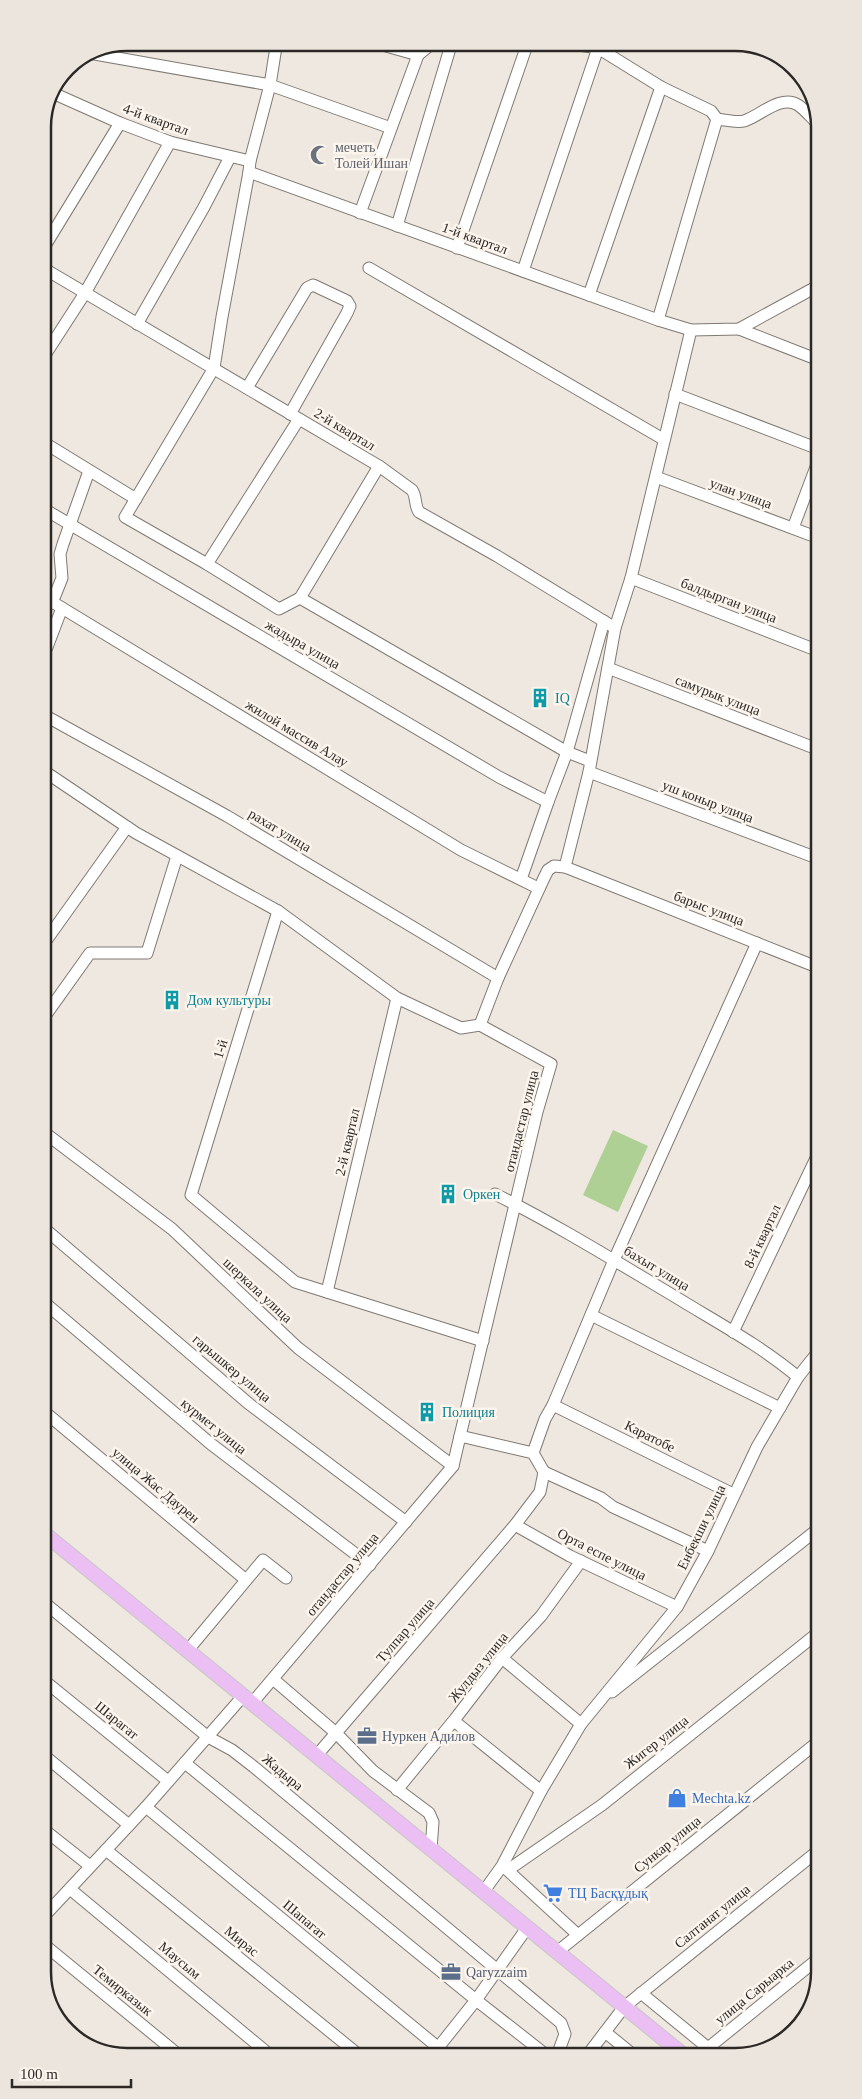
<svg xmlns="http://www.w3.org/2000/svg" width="862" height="2099" font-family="Georgia,serif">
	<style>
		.green { fill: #aed095 }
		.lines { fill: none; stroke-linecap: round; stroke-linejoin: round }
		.minor-casing { stroke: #7f7972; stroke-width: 13 }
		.major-casing { stroke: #c8c7c6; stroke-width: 16 }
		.minor { stroke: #fff; stroke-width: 11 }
		.major { stroke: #ebbff4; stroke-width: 14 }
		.labels { text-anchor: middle; stroke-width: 5; stroke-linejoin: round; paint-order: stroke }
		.street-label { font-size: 14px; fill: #2b2825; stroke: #fcf5ed }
		.worship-label { font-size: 14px; fill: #5b616d; stroke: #fcf5ed; text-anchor: start }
		.culture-label { font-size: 14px; fill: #0d838f; stroke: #fcf5ed; text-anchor: start }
		.service-label { font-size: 14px; fill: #4e5e75; stroke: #fcf5ed; text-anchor: start }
		.shop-label { font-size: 14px; fill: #366cbe; stroke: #fcf5ed; text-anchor: start }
		.rim { fill: none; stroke: #2b2825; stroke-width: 2.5 }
	</style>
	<rect width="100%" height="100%" fill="#efe8e0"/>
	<path class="green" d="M613 1130 648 1146 618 1212 583 1195Z"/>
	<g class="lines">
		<defs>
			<g id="minor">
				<path d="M573 44 598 48 661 87 711 111 717 119 658 320"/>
				<path d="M386 46 418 55 429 46"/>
				<path d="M276 47 270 85 250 161 249 172 222 317 214 368 125 517 207 564 279 609 300 598 567 752 590 761"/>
				<path d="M89 53 270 85 391 128"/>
				<path d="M55 94 120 123 170 142 250 161"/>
				<path d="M717 119C726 120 736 123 744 121 760 116 781 94 798 105 804 109 810 116 815 121"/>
				<path d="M249 172 658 320 691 330 739 329 816 287"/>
				<path d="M360 213 418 55"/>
				<path d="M397 226 451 45"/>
				<path d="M457 248 527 45"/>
				<path d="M43 249 120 123"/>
				<path d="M43 268 379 466 412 490C417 497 414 505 419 512L497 556 615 628"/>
				<path d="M369 268 663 439"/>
				<path d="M523 271 598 48"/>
				<path d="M589 295 661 87"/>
				<path d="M137 324 204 207 230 157"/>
				<path d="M739 329 816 359"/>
				<path d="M691 330 631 578 615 628 589 772 565 867 817 967"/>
				<path d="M43 358 85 293 170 142"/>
				<path d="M247 388 307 288 313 285 347 301 350 306 347 313 290 414"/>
				<path d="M675 394 816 448"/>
				<path d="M43 442 136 499"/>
				<path d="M656 477 816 537"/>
				<path d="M44 509 499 777 548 802 521 879"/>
				<path d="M793 528 816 467"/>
				<path d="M207 564 299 419"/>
				<path d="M631 578 816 650"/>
				<path d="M44 597 461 850 538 888"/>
				<path d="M300 598 379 466"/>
				<path d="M52 603 62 578 60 554 63 544 89 471"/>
				<path d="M44 655 62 608"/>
				<path d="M608 668 817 749"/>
				<path d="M44 715 227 816 498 978"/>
				<path d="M44 771 136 833 278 911 397 998 461 1028 480 1025"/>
				<path d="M589 772 817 858"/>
				<path d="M548 802 567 752 604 621"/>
				<path d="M278 911 191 1195 295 1282 483 1341"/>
				<path d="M45 942 127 827"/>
				<path d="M45 1016 90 953H147L177 856"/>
				<path d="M45 1133 172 1229 298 1348 453 1466"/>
				<path d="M495 1194C557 1225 615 1261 674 1296 716 1322 760 1345 798 1377"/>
				<path d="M45 1229 248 1403 406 1522"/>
				<path d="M327 1292 397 998"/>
				<path d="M45 1303 211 1444 370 1565"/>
				<path d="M591 1315 780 1408"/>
				<path d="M733 1332 818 1154"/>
				<path d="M553 1405 733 1494"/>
				<path d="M46 1413 246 1580"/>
				<path d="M460 1436 537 1112 551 1064 480 1025 498 978 544 878 548 870 554 866 565 867"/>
				<path d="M533 1453 545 1419 553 1405 614 1260 757 943"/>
				<path d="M544 1472 601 1498 613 1507 708 1551"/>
				<path d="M515 1525 570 1556 677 1607"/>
				<path d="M46 1604 208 1737 232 1750 254 1767 561 2023 565 2034 558 2053"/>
				<path d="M188 1650 263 1560 286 1578"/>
				<path d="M502 1658 581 1724"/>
				<path d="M273 1679 336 1733 373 1771 429 1813 433 1822 431 1849"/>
				<path d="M46 1682 168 1781"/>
				<path d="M612 1692 818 1529"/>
				<path d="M253 1702 453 1466 460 1436 533 1453 544 1472 540 1492 515 1525 317 1755"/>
				<path d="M454 1721 541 1791"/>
				<path d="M46 1757 129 1825"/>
				<path d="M185 1763 476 2000 545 2054"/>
				<path d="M397 1790 455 1719 502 1658 541 1616 581 1561"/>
				<path d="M146 1807 446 2054"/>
				<path d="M47 1832 90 1866"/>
				<path d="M106 1850 359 2055"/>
				<path d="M504 1867 578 1935"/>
				<path d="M508 1870 602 1805 819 1632"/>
				<path d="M70 1889 270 2055"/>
				<path d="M484 1891 502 1866 541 1791 581 1724 677 1607 708 1551 757 1447 798 1377 818 1352"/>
				<path d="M47 1913 146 1807 244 1695"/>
				<path d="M47 1947 180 2056"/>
				<path d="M557 1952 819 1741"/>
				<path d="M641 1993 713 2052"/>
				<path d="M605 2032 631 2053"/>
				<path d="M708 2048 819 1958"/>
				<path d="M589 2053 624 2007 819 1850"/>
				<path d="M433 2054 476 2000 527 1928"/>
			</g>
			<path id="major" d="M46 1535 681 2053"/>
		</defs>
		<use href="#minor" class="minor-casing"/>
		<use href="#major" class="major-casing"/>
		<use href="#minor" class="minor"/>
		<use href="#major" class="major"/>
	</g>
	<defs>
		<symbol id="mosque-bare" viewBox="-9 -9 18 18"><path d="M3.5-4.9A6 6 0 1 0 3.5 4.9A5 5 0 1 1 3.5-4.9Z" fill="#6b7280" stroke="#fcf5ed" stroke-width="2.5" paint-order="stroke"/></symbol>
		<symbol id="building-bare" viewBox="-9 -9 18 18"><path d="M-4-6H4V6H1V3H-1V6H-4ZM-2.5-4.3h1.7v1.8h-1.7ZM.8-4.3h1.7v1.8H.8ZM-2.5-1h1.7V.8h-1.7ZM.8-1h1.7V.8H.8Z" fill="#0f9aa8" stroke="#fcf5ed" stroke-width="2.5" paint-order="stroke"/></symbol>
		<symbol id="office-bare" viewBox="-9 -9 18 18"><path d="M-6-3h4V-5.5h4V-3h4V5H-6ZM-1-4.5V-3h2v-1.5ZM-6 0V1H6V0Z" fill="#5c6f8a" stroke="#fcf5ed" stroke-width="2.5" paint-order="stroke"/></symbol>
		<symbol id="shop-bare" viewBox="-9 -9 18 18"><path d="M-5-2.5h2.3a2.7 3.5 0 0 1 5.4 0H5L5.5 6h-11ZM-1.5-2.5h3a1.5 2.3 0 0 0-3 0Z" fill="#3f7fe0" stroke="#fcf5ed" stroke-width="2.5" paint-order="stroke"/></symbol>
		<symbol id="supermarket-bare" viewBox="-9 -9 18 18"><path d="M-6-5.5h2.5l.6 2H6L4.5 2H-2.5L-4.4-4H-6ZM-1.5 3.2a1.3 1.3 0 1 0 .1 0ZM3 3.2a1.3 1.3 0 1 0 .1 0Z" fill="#3f7fe0" stroke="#fcf5ed" stroke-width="2.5" paint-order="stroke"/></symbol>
	</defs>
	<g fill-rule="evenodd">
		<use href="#mosque-bare" x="306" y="141" width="28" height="28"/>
		<use href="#building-bare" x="526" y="684" width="28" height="28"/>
		<use href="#building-bare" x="158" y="986" width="28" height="28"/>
		<use href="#building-bare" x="434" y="1180" width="28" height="28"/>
		<use href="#building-bare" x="413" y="1398" width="28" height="28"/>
		<use href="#office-bare" x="353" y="1722" width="28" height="28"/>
		<use href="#shop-bare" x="663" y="1784" width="28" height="28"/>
		<use href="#supermarket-bare" x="539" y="1879" width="28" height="28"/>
		<use href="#office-bare" x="437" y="1958" width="28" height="28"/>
	</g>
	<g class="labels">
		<g class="street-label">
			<text transform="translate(156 119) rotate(20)" y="5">4-й квартал</text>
			<text transform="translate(475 238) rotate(20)" y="5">1-й квартал</text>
			<text transform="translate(345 429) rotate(31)" y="5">2-й квартал</text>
			<text transform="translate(741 493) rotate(20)" y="5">улан улица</text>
			<text transform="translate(729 600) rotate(21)" y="5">балдырган улица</text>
			<text transform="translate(303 644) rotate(30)" y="5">жадыра улица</text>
			<text transform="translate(718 695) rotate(21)" y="5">самурык улица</text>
			<text transform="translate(297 733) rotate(31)" y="5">жилой массив Алау</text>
			<text transform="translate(708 801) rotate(21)" y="5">уш коныр улица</text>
			<text transform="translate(280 830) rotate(31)" y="5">рахат улица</text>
			<text transform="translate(709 908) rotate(21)" y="5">барыс улица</text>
			<text transform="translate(220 1049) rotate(-73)" y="5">1-й</text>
			<text transform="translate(521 1121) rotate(-76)" y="5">отандастар улица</text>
			<text transform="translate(347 1142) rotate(-77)" y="5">2-й квартал</text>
			<text transform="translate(762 1236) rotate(-65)" y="5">8-й квартал</text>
			<text transform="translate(657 1268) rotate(31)" y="5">бахыт улица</text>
			<text transform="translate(258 1290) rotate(43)" y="5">шеркала улица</text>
			<text transform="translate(232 1368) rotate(40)" y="5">гарышкер улица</text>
			<text transform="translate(214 1426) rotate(39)" y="5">курмет улица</text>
			<text transform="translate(650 1436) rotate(26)" y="5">Каратобе</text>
			<text transform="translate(156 1485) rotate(40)" y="5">улица Жас Даурен</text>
			<text transform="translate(701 1527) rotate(-64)" y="5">Енбекши улица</text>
			<text transform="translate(602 1554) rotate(27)" y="5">Орта еспе улица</text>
			<text transform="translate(342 1574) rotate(-50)" y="5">отандастар улица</text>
			<text transform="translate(405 1630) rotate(-49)" y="5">Тулпар улица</text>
			<text transform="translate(478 1667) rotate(-51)" y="5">Жулдыз улица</text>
			<text transform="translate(117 1720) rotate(39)" y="5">Шарагат</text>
			<text transform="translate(656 1742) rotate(-38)" y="5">Жигер улица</text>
			<text transform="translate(283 1772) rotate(40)" y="5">Жадыра</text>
			<text transform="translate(667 1844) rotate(-39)" y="5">Сункар улица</text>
			<text transform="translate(712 1916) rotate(-39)" y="5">Салтанат улица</text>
			<text transform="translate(305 1919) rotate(40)" y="5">Шапагат</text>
			<text transform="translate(242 1941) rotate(39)" y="5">Мирас</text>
			<text transform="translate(180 1960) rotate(40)" y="5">Маусым</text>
			<text transform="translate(123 1990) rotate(39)" y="5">Темирказык</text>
			<text transform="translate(754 1991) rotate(-39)" y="5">улица Сарыарка</text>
		</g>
		<g class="worship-label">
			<text x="335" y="152">мечеть<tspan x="335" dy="16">Толей Ишан</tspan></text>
		</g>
		<g class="culture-label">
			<text x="555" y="703">IQ</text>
			<text x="187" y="1005">Дом культуры</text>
			<text x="463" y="1199">Оркен</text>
			<text x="442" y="1417">Полиция</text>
		</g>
		<g class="service-label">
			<text x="382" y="1741">Нуркен Адилов</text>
			<text x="466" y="1977">Qaryzzaim</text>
		</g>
		<g class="shop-label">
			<text x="692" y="1803">Mechta.kz</text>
			<text x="568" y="1898">ТЦ Басқұдық</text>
		</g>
	</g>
	<path d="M0 0H862V2099H0ZM127 51H735A76 76 0 0 1 811 127V1972A76 76 0 0 1 735 2048H127A76 76 0 0 1 51 1972V127A76 76 0 0 1 127 51Z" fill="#ebe5dd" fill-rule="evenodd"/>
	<path class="rim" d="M127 51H735A76 76 0 0 1 811 127V1972A76 76 0 0 1 735 2048H127A76 76 0 0 1 51 1972V127A76 76 0 0 1 127 51Z"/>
	<path d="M12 2079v8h119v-8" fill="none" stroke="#2b2825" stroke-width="2.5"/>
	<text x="20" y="2079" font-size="15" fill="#2b2825" stroke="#fcf5ed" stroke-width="4" paint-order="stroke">100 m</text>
</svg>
